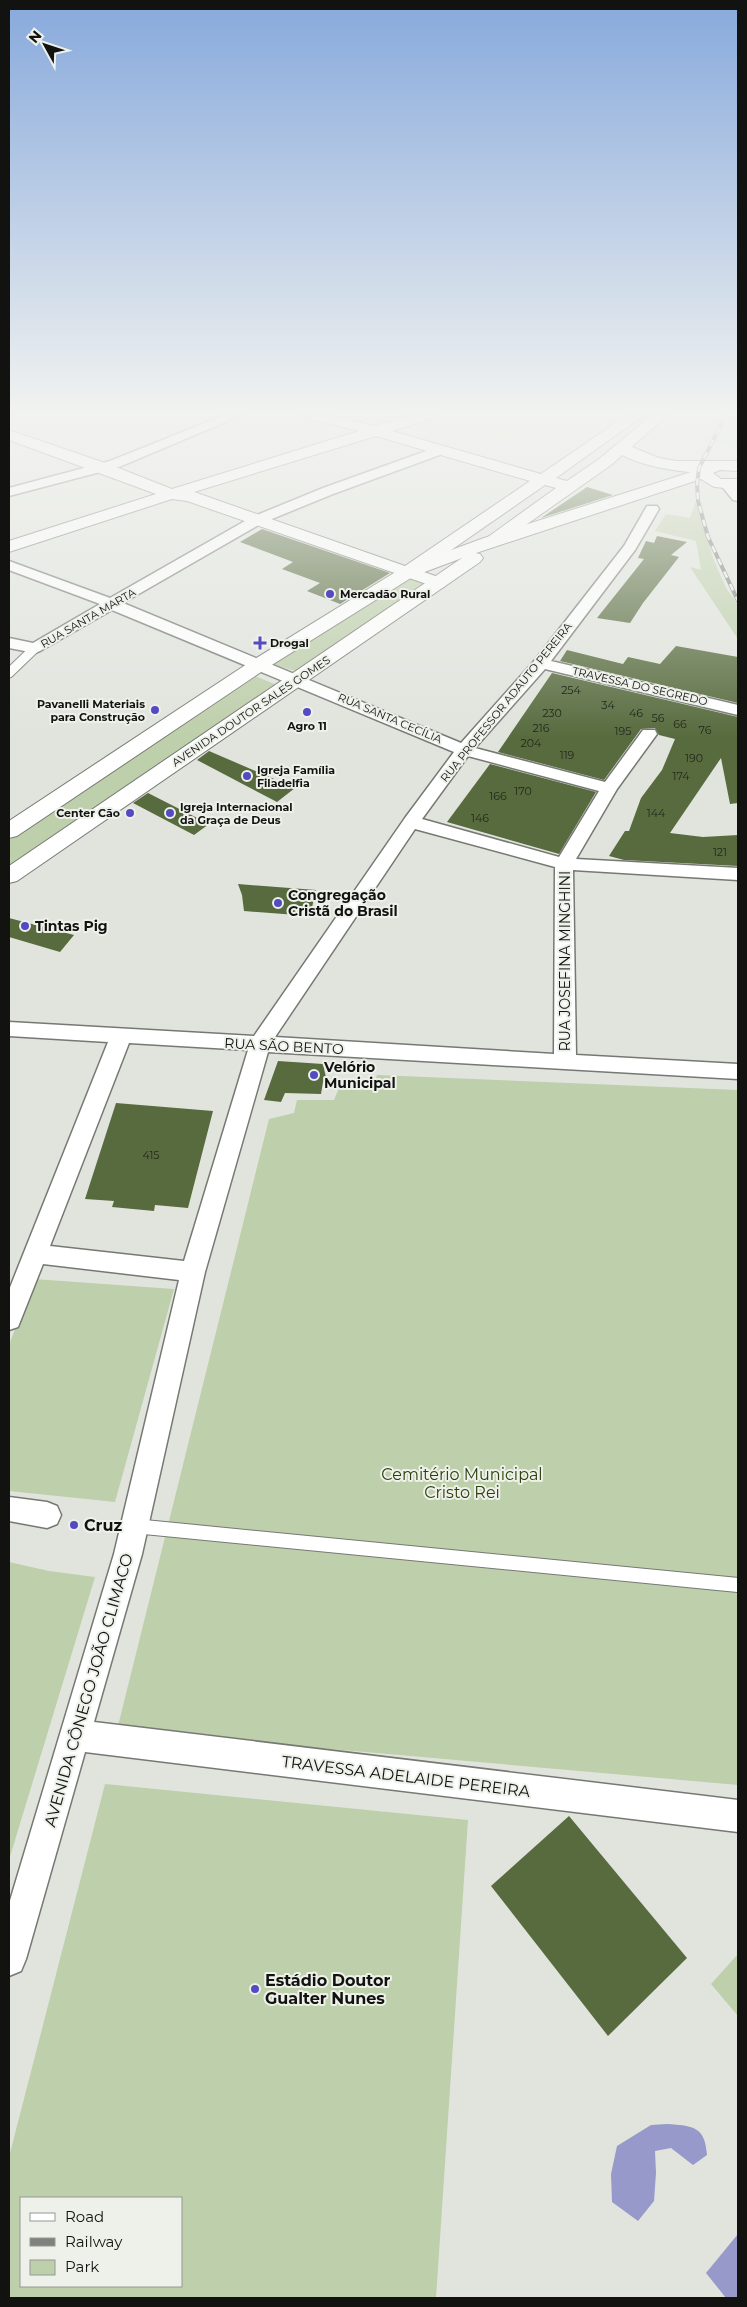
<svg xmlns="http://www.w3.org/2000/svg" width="747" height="2307" font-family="Montserrat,sans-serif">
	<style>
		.built { fill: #d3dacc }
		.green { fill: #becfab; fill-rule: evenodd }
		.water { fill: #9699ca }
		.building { fill: #576b3e }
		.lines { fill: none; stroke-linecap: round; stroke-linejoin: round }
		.service-far1-casing { stroke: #767973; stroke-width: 11 }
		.service-casing { stroke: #767973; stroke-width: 16 }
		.minor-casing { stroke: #767973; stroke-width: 3 }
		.secondary-casing { stroke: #767973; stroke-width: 2 }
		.primary-casing { stroke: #767973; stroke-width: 2 }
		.service-far1 { stroke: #fff; stroke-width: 9 }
		.service { stroke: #fff; stroke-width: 14 }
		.minor { fill: #fff; fill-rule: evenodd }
		.secondary { fill: #fff; fill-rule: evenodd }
		.primary { fill: #fff; fill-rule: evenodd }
		.rail-casing { stroke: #7f817c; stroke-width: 4 }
		.rail { stroke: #eef1ea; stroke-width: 2.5; stroke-dasharray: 7; stroke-linecap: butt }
		.poi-dot { fill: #544ac1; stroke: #eef1ea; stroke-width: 2 }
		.labels { text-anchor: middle; stroke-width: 4; stroke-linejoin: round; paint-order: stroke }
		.far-poi-label { font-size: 11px; font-weight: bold; fill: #121311; stroke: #eef1ea; text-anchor: start }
		.far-street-label { font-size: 11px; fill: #121311; stroke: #eef1ea }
		.number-label { font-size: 11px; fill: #23291c }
		.poi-label { font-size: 14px; font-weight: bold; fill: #121311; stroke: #eef1ea; text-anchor: start }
		.street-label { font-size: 14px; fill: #121311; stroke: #eef1ea }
		.near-park-label { font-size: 16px; fill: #2b400a; stroke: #eef1ea }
		.near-poi-label { font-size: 16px; font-weight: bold; fill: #121311; stroke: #eef1ea; text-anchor: start }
		.near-street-label { font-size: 16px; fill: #121311; stroke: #eef1ea }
	</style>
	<rect width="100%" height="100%" fill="#e1e4dd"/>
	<path class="built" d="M716 415H738V446L701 441Z"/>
	<g class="green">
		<path d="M696 501 713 558 726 588 738 605V639L690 567 701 570 696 541 655 531 666 514 690 518Z"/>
		<path d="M408 578 427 585 298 672 273 664Z"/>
		<path d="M255 676 277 685 9 871V840Z"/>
		<path d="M377 1075 738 1090V1785L117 1730 269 1119 294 1113 297 1100H334L339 1088 372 1090Z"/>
		<path d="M34 1279 174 1289 115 1502 9 1491V1345Z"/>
		<path d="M9 1562 49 1571 95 1577 9 1860Z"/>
		<path d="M105 1784 468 1820 436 2298H9V2157ZM181 2198V2286H21V2198Z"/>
		<path d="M738 1954V2016L711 1984Z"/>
	</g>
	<g class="water">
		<path d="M667 2124C693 2126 705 2126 707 2155L693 2165 671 2148 655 2151 656 2173 654 2201 638 2221 612 2202 611 2174 617 2146 651 2125Z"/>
		<path d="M738 2234V2298H726L706 2273Z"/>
	</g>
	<g class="building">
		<path d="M587 487 613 495 541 518Z"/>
		<path d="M262 529 390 573 340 604 307 591 320 583 282 569 293 562 240 542Z"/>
		<path d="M657 536 687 542 671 555 679 557 643 603 630 623 597 618 644 559 638 558 646 541 654 543Z"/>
		<path d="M676 646 738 657V703L560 661 567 650 623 664 628 657 660 664Z"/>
		<path d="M552 673 738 717V803L730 804 721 758 670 833 703 837 738 835V866L624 860 609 856 625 831H629L641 798 662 770 675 739 659 735 655 728 641 729 604 780 498 752Z"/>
		<path d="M209 751 295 788 277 802 197 760Z"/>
		<path d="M490 764 596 792 559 854 447 822Z"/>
		<path d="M148 793 209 824 194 835 133 803Z"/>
		<path d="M238 884 316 890 310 916 244 911 242 895Z"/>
		<path d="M9 918 74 935 60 952 9 937Z"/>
		<path d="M278 1061 323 1064 327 1082H323L321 1094 285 1093 281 1102 264 1100Z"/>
		<path d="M116 1103 213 1111 188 1208 155 1205 154 1211 112 1207 114 1201 85 1199Z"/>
		<path d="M569 1816 687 1958 608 2036 491 1886Z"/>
	</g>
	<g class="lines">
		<defs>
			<path id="service-far1" d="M9 673 35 648"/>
			<path id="service" d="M134 1526 738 1585"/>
			<g id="minor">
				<path d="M225 415H242L119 467 9 496V488L110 461Z"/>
				<path d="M440 446 445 447 446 450 445 453 333 494 262 523 123 603 461 743 535 660 624 546 647 506H657L659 509 635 550 551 661 738 705V715L545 669 475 748 605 782 643 730H655L657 734 617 789 576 859 738 868V880L573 870 576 1055 738 1064V1079L268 1052 205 1272 142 1554 94 1722 738 1800V1832L85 1752 26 1959 21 1971 9 1976V1904L114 1554 179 1280 43 1264 18 1327 9 1330V1290L108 1042 9 1036V1022L254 1036 405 818 454 752 112 610 40 651 35 653 9 648V638L33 643 100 604 9 570V561L110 598 252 517 323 488ZM468 756 599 791 559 857 422 819ZM415 829 555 867 554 1054 275 1037ZM129 1043 248 1050 184 1261 50 1246Z"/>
				<path d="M727 480 732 481 738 489V501L733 500 720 484Z"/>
				<path d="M9 1497 47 1502 57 1506 61 1515 57 1524 47 1528 9 1521Z"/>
			</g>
			<path id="secondary" d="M304 415H330L375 426 411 415H435L433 418 392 431 541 474 627 415H644L556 478 567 481 599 459 652 415H668L611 465 496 546H484L481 542 556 488 545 485 421 571 444 579 447 583 444 587 438 588 187 501 172 499 9 552V541L156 494 9 440V430L108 464 172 489 359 431 306 418ZM376 436 530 481 405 566 194 492Z"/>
			<path id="primary" d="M622 443 659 458 676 461H738V471L720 470 713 473 721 479H738V489L714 487 701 479 476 553 480 554 483 558 480 562 17 881 9 883V866L462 558 414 576 267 668 17 836 9 838V821L253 660 402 568 484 538 691 472C673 471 625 463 614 448L617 445Z"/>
		</defs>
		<use href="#service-far1" class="service-far1-casing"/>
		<use href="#service" class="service-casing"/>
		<use href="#minor" class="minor-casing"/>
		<use href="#secondary" class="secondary-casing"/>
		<use href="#primary" class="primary-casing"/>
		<use href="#service-far1" class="service-far1"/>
		<use href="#service" class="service"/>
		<use href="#minor" class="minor"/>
		<use href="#secondary" class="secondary"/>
		<use href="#primary" class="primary"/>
		<defs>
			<path id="rail" d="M726 415 699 468 697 484 698 501 708 537 738 601"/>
		</defs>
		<use href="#rail" class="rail-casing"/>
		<use href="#rail" class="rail"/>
	</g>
	<linearGradient id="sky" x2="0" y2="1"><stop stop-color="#87a9dc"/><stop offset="0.56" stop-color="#f2f3f0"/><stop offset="1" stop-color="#f2f3f0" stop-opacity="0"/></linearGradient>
	<rect width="747" height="738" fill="url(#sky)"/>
	<g class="poi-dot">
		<circle cx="330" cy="594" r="5"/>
		<path d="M257.5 635.5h5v5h5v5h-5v5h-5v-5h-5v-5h5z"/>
		<circle cx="155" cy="710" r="5"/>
		<circle cx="307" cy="712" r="5"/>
		<circle cx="247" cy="776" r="5"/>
		<circle cx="130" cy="813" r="5"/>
		<circle cx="170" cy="813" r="5"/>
		<circle cx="278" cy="903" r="5"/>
		<circle cx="25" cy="926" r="5"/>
		<circle cx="314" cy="1075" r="5"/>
		<circle cx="74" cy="1525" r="5"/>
		<circle cx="255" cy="1989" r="5"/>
	</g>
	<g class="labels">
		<g class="far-poi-label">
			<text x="340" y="598">Mercadão Rural</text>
			<text x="270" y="647">Drogal</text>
			<text x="145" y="708" text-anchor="end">Pavanelli Materiais<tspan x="145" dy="13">para Construção</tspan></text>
			<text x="307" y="730" text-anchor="middle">Agro 11</text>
			<text x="257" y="774">Igreja Família<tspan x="257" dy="13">Filadelfia</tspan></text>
			<text x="180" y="811">Igreja Internacional<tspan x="180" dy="13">da Graça de Deus</tspan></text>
			<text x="120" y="817" text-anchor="end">Center Cão</text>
		</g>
		<g class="far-street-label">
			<text transform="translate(88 618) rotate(-30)" y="4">RUA SANTA MARTA</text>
			<text transform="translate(640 686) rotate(13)" y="4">TRAVESSA DO SEGREDO</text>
			<text transform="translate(506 702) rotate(-51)" y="4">RUA PROFESSOR ADAUTO PEREIRA</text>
			<text transform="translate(251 711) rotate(-34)" y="4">AVENIDA DOUTOR SALES GOMES</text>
			<text transform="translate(390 718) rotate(23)" y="4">RUA SANTA CECÍLIA</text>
		</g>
		<g class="number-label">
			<text x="571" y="694">254</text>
			<text x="608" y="709">34</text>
			<text x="552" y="717">230</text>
			<text x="636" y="717">46</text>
			<text x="658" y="722">56</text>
			<text x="680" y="728">66</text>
			<text x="541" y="732">216</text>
			<text x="705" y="734">76</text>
			<text x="623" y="735">195</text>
			<text x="531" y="747">204</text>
			<text x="567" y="759">119</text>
			<text x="694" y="762">190</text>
			<text x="681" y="780">174</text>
			<text x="523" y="795">170</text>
			<text x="498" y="800">166</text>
			<text x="656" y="817">144</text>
			<text x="480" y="822">146</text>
			<text x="720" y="856">121</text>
			<text x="151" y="1159">415</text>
		</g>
		<g class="poi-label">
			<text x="288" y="900">Congregação<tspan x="288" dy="16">Cristã do Brasil</tspan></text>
			<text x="35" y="931">Tintas Pig</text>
			<text x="324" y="1072">Velório<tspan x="324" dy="16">Municipal</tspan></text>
		</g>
		<g class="street-label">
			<text transform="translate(565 961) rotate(-90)" y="5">RUA JOSEFINA MINGHINI</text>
			<text transform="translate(284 1046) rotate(3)" y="5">RUA SÃO BENTO</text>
		</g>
		<g class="near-park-label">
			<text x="462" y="1480">Cemitério Municipal<tspan x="462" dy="18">Cristo Rei</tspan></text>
		</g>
		<g class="near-poi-label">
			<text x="84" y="1531">Cruz</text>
			<text x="265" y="1986">Estádio Doutor<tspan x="265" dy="18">Gualter Nunes</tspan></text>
		</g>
		<g class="near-street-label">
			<text transform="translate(88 1690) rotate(-74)" y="6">AVENIDA CÔNEGO JOÃO CLIMACO</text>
			<text transform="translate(406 1776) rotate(7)" y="6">TRAVESSA ADELAIDE PEREIRA</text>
		</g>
	</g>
	<rect width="747" height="2307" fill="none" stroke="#121311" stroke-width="20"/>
	<rect x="20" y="2197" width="162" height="90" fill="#eef1ea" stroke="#969893"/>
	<rect x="30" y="2213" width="25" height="8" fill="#ffffff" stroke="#969893"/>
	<text x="65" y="2222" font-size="15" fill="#121311">Road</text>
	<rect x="30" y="2238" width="25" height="8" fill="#7f817c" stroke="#969893"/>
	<text x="65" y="2247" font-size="15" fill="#121311">Railway</text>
	<rect x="30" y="2260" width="25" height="15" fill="#becfab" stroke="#969893"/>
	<text x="65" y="2272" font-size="15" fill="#121311">Park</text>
	<g transform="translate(45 45) rotate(310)" stroke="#eef1ea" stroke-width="4" paint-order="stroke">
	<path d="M0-4L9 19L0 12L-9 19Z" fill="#121311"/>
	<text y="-8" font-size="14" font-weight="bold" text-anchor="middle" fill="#121311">N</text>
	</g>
</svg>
